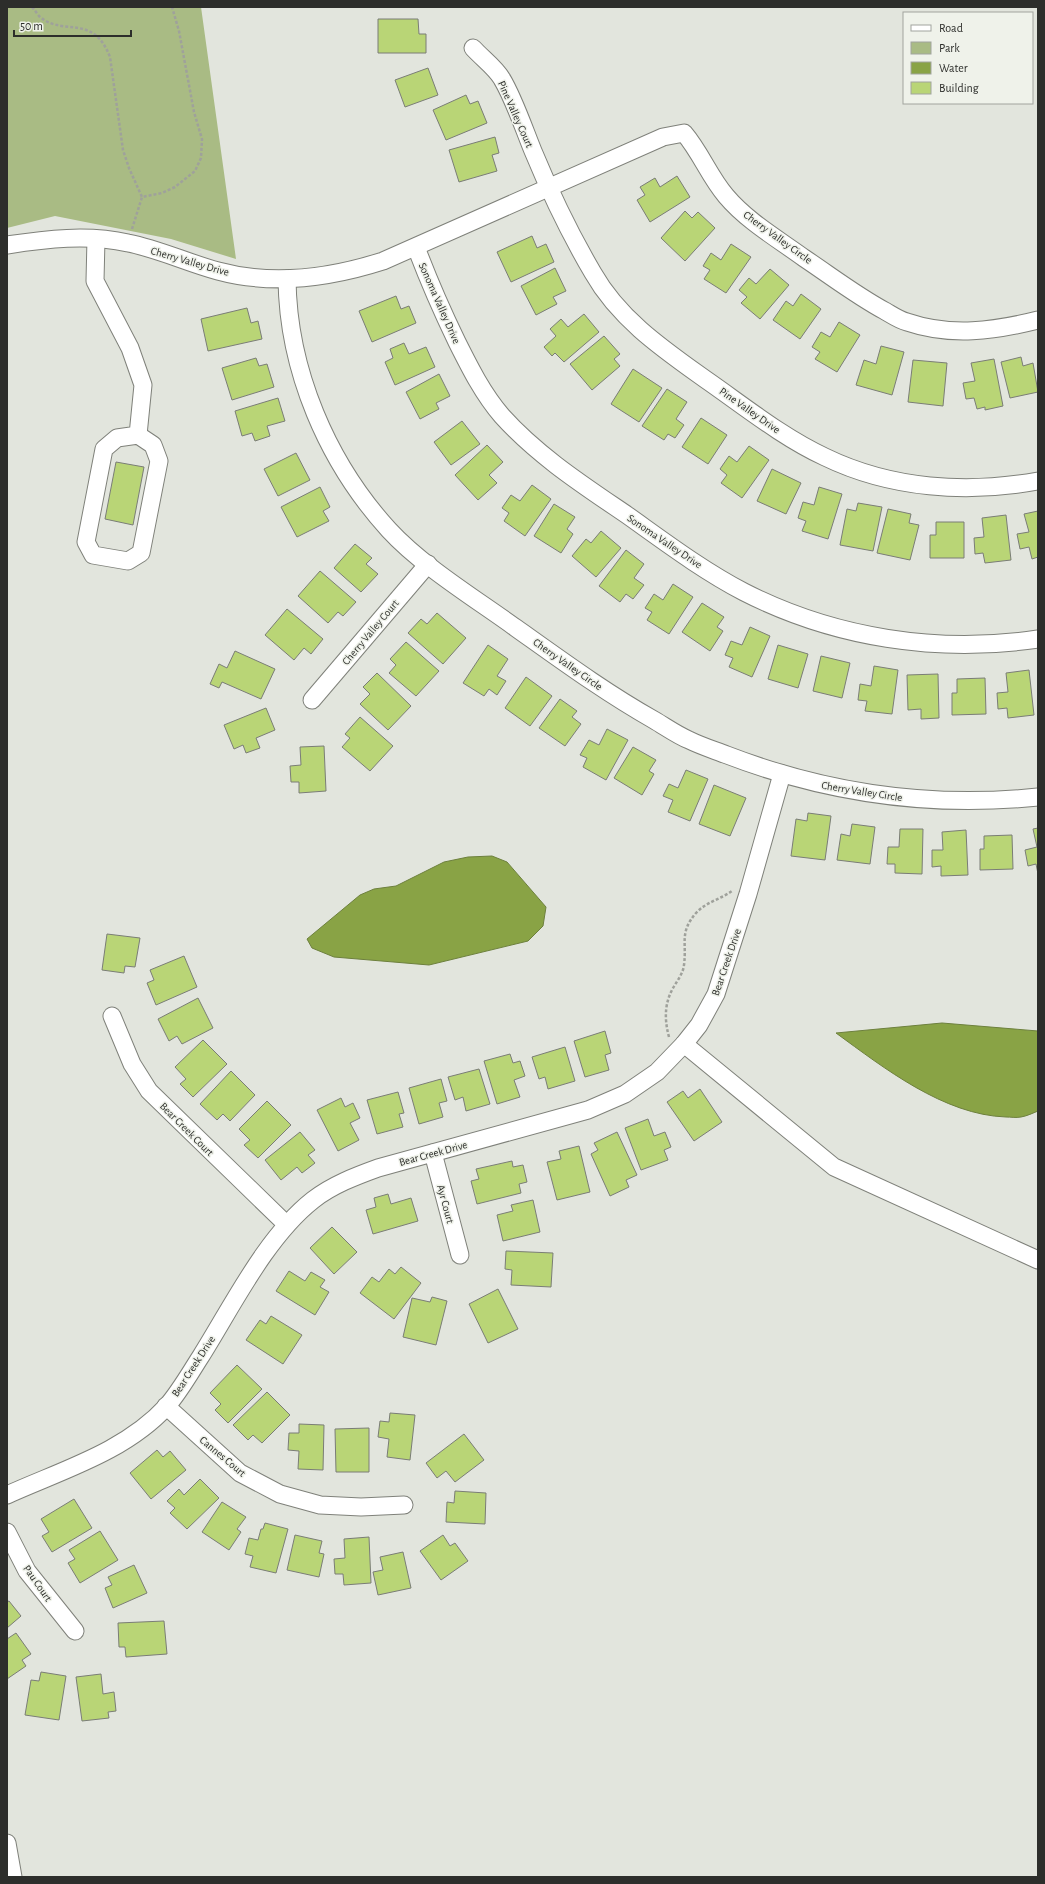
<svg xmlns="http://www.w3.org/2000/svg" width="1045" height="1884" font-family="'Alegreya Sans',sans-serif">
	<style>
		.green { fill: #a9bb84 }
		.water { fill: #89a345; stroke: #6d803d }
		.building { fill: #b9d576; stroke: #7a7d76 }
		.lines { fill: none; stroke-linecap: round; stroke-linejoin: round }
		.minor-casing { stroke: #7f817a; stroke-width: 19 }
		.path { stroke: #9fa19b; stroke-width: 2.5; stroke-dasharray: 3 2; stroke-linecap: butt }
		.minor { stroke: #fff; stroke-width: 17 }
		.labels { text-anchor: middle; stroke-width: 3; stroke-linejoin: round; paint-order: stroke }
		.street-label { font-size: 11px; fill: #2d2e2b; stroke: #eff2ea }
	</style>
	<rect width="100%" height="100%" fill="#e2e5dd"/>
	<path class="green" d="M7 7H201L236 259 171 239 55 216 7 228Z"/>
	<g class="water">
		<path d="M492 856 507 862 546 907 543 926 528 941 429 965 334 957 312 948 307 939 360 895 374 889 396 886 444 862 468 857Z"/>
		<path d="M942 1023 1038 1031V1111C1033 1113 1027 1116 1021 1117 1016 1118 1010 1117 1006 1117 944 1115 884 1068 836 1033Z"/>
	</g>
	<g class="building">
		<path d="M378 19H418L419 34H426V53H378Z"/>
		<path d="M428 68 438 95 405 107 395 80Z"/>
		<path d="M466 95 470 104 478 101 487 123 446 140 433 110Z"/>
		<path d="M495 137 499 153 492 155 497 171 459 182 449 150Z"/>
		<path d="M677 176 690 197 650 222 637 200 645 195 640 187 655 178 660 187Z"/>
		<path d="M685 211 692 218 698 212 715 228 685 261 661 238Z"/>
		<path d="M532 236 537 248 546 244 554 262 511 282 497 252Z"/>
		<path d="M731 244 751 257 726 293 704 279 710 270 703 266 711 253 721 260Z"/>
		<path d="M555 268 566 291 553 297 557 304 536 315 521 286Z"/>
		<path d="M770 269 789 285 760 319 741 303 747 297 739 290 749 278 756 284Z"/>
		<path d="M801 294 821 309 800 339 773 320 786 301 793 306Z"/>
		<path d="M396 296 401 309 409 306 416 323 372 342 359 311Z"/>
		<path d="M247 308 251 323 258 321 262 339 208 351 201 319Z"/>
		<path d="M584 314 599 332 564 362 555 353 552 356 544 347 556 336 550 329 561 319 568 327Z"/>
		<path d="M839 322 860 335 837 372 815 359 820 352 812 347 821 332 830 337Z"/>
		<path d="M604 336 620 354 614 359 620 366 592 390 570 364Z"/>
		<path d="M404 343 409 354 426 347 435 367 395 385 385 362 393 358 390 349Z"/>
		<path d="M881 346 904 352 892 395 856 385 864 360 876 364Z"/>
		<path d="M1021 357 1023 366 1033 363 1038 392 1010 398 1001 362Z"/>
		<path d="M256 358 259 366 267 364 274 387 232 400 222 368Z"/>
		<path d="M994 359 1003 406 985 410V407L977 409 974 398 966 399 963 383 975 381 971 363Z"/>
		<path d="M913 360 947 363 943 406 908 402Z"/>
		<path d="M633 369 662 388 639 422 611 404Z"/>
		<path d="M439 374 450 396 436 403 439 409 420 419 406 392Z"/>
		<path d="M667 389 687 402 676 419 684 425 675 438 668 434 664 440 642 426Z"/>
		<path d="M278 398 285 421 267 426 270 436 255 441 252 433 242 436 235 411Z"/>
		<path d="M701 418 727 435 708 464 682 447Z"/>
		<path d="M462 421 480 444 451 465 434 442Z"/>
		<path d="M487 445 503 462 489 475 497 483 478 500 455 475Z"/>
		<path d="M749 446 769 460 742 498 721 483 727 475 720 469 729 456 737 462Z"/>
		<path d="M296 453 310 480 278 496 264 469Z"/>
		<path d="M116 462 144 467 133 525 105 519Z"/>
		<path d="M772 469 801 483 786 514 757 501Z"/>
		<path d="M532 485 551 499 525 536 504 521 509 513 502 508 511 495 520 501Z"/>
		<path d="M320 487 330 507 323 511 329 521 297 537 281 507Z"/>
		<path d="M819 487 842 494 828 539 802 531 806 521 798 518 803 502 814 505Z"/>
		<path d="M858 503 882 507 873 551 840 545 847 509 856 511Z"/>
		<path d="M554 504 575 517 567 529 573 534 561 553 534 536Z"/>
		<path d="M888 509 911 514 909 523 919 525 910 560 877 553Z"/>
		<path d="M1038 511V557L1032 559 1029 547 1020 549 1017 534 1029 532 1024 514Z"/>
		<path d="M1006 515 1011 560 985 563 983 553 975 554 974 538 984 537 982 518Z"/>
		<path d="M936 522H964V558H930V535H936Z"/>
		<path d="M601 531 621 548 596 577 572 556 586 539 591 543Z"/>
		<path d="M355 544 372 558 366 564 378 574 361 592 334 568Z"/>
		<path d="M626 550 644 564 634 578 644 585 633 599 626 594 620 602 599 586Z"/>
		<path d="M320 571 356 602 343 616 338 612 328 623 298 596Z"/>
		<path d="M673 584 693 597 669 634 647 620 652 612 645 608 654 594 663 600Z"/>
		<path d="M702 603 724 617 717 627 723 631 710 651 682 632Z"/>
		<path d="M287 609 323 639 311 654 304 648 294 660 265 635Z"/>
		<path d="M437 613 466 638 443 664 408 633 421 619 427 624Z"/>
		<path d="M750 627 770 636 752 677 729 667 733 658 725 655 731 641 742 645Z"/>
		<path d="M406 642 439 671 416 696 389 673 396 665 390 659Z"/>
		<path d="M488 645 508 659 497 676 506 681 497 695 489 689 484 696 463 683Z"/>
		<path d="M778 645 808 654 798 688 768 679Z"/>
		<path d="M235 651 275 669 261 699 222 682 219 688 210 684 219 664 227 668Z"/>
		<path d="M821 656 850 663 842 698 813 691Z"/>
		<path d="M874 666 898 670 892 714 865 711 867 701 858 700 860 684 871 686Z"/>
		<path d="M1029 670 1034 715 1008 718 1007 708 998 709 997 693 1008 692 1006 673Z"/>
		<path d="M377 673 411 706 388 730 360 704 370 694 363 687Z"/>
		<path d="M938 674 939 718 921 719V709L908 710 907 675Z"/>
		<path d="M526 677 552 696 530 726 505 708Z"/>
		<path d="M985 678 986 714 952 715V693H957V679Z"/>
		<path d="M560 699 577 711 572 717 581 724 565 746 539 728Z"/>
		<path d="M266 708 275 730 256 738 260 748 246 753 243 745 234 749 224 725Z"/>
		<path d="M360 717 393 746 370 771 342 747 350 738 345 734Z"/>
		<path d="M607 729 628 740 606 780 583 767 587 758 580 755 589 740 599 745Z"/>
		<path d="M324 746 326 791 299 793V782H291L290 766 301 765 300 747Z"/>
		<path d="M633 747 656 760 649 771 654 774 642 795 614 778Z"/>
		<path d="M686 770 708 779 690 821 668 812 673 800 663 796 669 784 678 788Z"/>
		<path d="M714 785 746 798 730 836 699 824Z"/>
		<path d="M808 813 831 816 825 860 791 856 796 819 807 821Z"/>
		<path d="M852 824 875 827 870 864 837 860 841 834 850 836Z"/>
		<path d="M1038 828V874L1036 864 1028 866 1025 850 1037 847 1033 829Z"/>
		<path d="M900 829H923L922 874 895 873V864H887L888 847H899Z"/>
		<path d="M966 830 968 875 941 876V866L932 867V850H943L942 832Z"/>
		<path d="M1012 835 1013 869 980 870V849H984V836Z"/>
		<path d="M107 934 140 938 135 967 125 966 124 973 102 970Z"/>
		<path d="M184 956 197 987 156 1005 147 983 154 980 150 970Z"/>
		<path d="M198 998 213 1028 182 1044 177 1036 169 1041 158 1019Z"/>
		<path d="M605 1031 611 1053 605 1055 609 1070 585 1077 574 1041Z"/>
		<path d="M203 1040 227 1064 193 1097 180 1084 186 1079 175 1067Z"/>
		<path d="M565 1047 575 1081 548 1089 545 1077 539 1079 532 1057Z"/>
		<path d="M510 1054 513 1063 520 1061 525 1076 514 1080 520 1097 497 1104 484 1061Z"/>
		<path d="M479 1069 490 1104 466 1111 463 1097 455 1100 448 1077Z"/>
		<path d="M231 1071 255 1095 230 1121 223 1114 217 1120 200 1104Z"/>
		<path d="M441 1079 447 1101 439 1103 443 1117 419 1124 409 1088Z"/>
		<path d="M700 1089 722 1122 694 1141 667 1102 683 1091 688 1098Z"/>
		<path d="M398 1092 404 1113 399 1114 403 1127 377 1134 367 1100Z"/>
		<path d="M341 1098 345 1107 353 1103 360 1118 350 1123 359 1140 338 1151 317 1110Z"/>
		<path d="M267 1101 291 1125 258 1158 244 1145 250 1140 239 1129Z"/>
		<path d="M648 1119 654 1136 665 1132 671 1147 664 1150 668 1160 641 1170 625 1128Z"/>
		<path d="M300 1132 315 1150 308 1155 315 1163 302 1173 297 1167 281 1180 265 1160Z"/>
		<path d="M617 1132 637 1175 626 1180 629 1187 610 1196 591 1154 598 1150 594 1143Z"/>
		<path d="M579 1146 590 1192 557 1200 547 1162 561 1159 559 1151Z"/>
		<path d="M512 1161 513 1167 523 1165 527 1182 519 1184 521 1193 477 1204 471 1181 479 1179 476 1169Z"/>
		<path d="M388 1194 391 1204 411 1198 418 1221 373 1234 366 1210 376 1207 374 1198Z"/>
		<path d="M533 1200 540 1232 503 1241 497 1215 513 1211 511 1205Z"/>
		<path d="M332 1227 357 1252 334 1274 310 1248Z"/>
		<path d="M506 1251 553 1253 551 1287 511 1285 512 1270 505 1269Z"/>
		<path d="M401 1267 421 1283 394 1319 360 1293 372 1277 379 1282 389 1269 395 1274Z"/>
		<path d="M289 1271 305 1281 311 1272 325 1280 320 1287 329 1292 315 1315 276 1291Z"/>
		<path d="M498 1289 518 1329 488 1343 469 1304Z"/>
		<path d="M432 1297 447 1301 436 1345 403 1337 412 1298 430 1302Z"/>
		<path d="M271 1316 302 1335 283 1364 246 1340 260 1320 266 1324Z"/>
		<path d="M237 1365 262 1389 228 1423 215 1410 221 1404 210 1393Z"/>
		<path d="M267 1392 290 1415 262 1443 253 1435 248 1440 233 1425Z"/>
		<path d="M390 1413 415 1415 410 1460 387 1457 389 1439 378 1437 380 1421 389 1422Z"/>
		<path d="M299 1424 324 1425 323 1470 298 1469 299 1451 288 1450 289 1433H299Z"/>
		<path d="M369 1428V1472H336L335 1429Z"/>
		<path d="M464 1434 484 1460 455 1482 446 1471 437 1478 426 1463Z"/>
		<path d="M157 1450 163 1457 170 1451 186 1470 151 1499 130 1473Z"/>
		<path d="M200 1479 219 1498 187 1529 170 1513 175 1508 167 1501 179 1489 184 1495Z"/>
		<path d="M455 1491 486 1493 485 1524 446 1522 447 1502 454 1503Z"/>
		<path d="M74 1499 92 1528 52 1552 42 1536 49 1532 41 1519Z"/>
		<path d="M222 1502 246 1517 237 1529 241 1532 229 1550 202 1532Z"/>
		<path d="M265 1523 288 1529 276 1573 250 1567 253 1556 245 1554 249 1538 258 1540 261 1529H263Z"/>
		<path d="M100 1531 118 1560 80 1583 68 1563 75 1559 69 1550Z"/>
		<path d="M295 1535 322 1541 319 1553 324 1554 319 1577 287 1570Z"/>
		<path d="M443 1535 450 1546 455 1543 468 1561 441 1580 420 1551Z"/>
		<path d="M369 1537 371 1583 344 1585 343 1574H335L334 1559 345 1558 344 1539Z"/>
		<path d="M403 1552 411 1588 378 1595 373 1572 383 1570 380 1557Z"/>
		<path d="M134 1565 147 1593 113 1608 105 1588 112 1585 108 1577Z"/>
		<path d="M9 1601 21 1616 7 1628V1602Z"/>
		<path d="M164 1621 167 1654 126 1657 125 1647H119L118 1623Z"/>
		<path d="M16 1633 31 1654 22 1660 26 1666 7 1679V1639Z"/>
		<path d="M41 1672 66 1676 59 1720 25 1715 31 1680 39 1681Z"/>
		<path d="M101 1674 103 1694 114 1692 116 1711 108 1712 109 1718 82 1721 76 1677Z"/>
	</g>
	<g class="lines">
		<defs>
			<g id="minor">
				<path d="M473 48C482 58 496 68 502 79 514 99 524 129 533 151 550 192 570 234 593 273 619 319 663 349 705 379 744 406 782 437 825 457 891 489 967 494 1038 481"/>
				<path d="M96 239 95 281 130 348 143 385 138 435 117 438 104 449 86 542 93 555 128 561 141 553 159 461 153 445 138 435"/>
				<path d="M7 245C46 239 88 234 128 243 159 249 188 263 218 271 273 286 330 278 383 261L663 137 684 133C701 153 709 176 726 196 747 221 778 239 804 258 831 276 857 296 885 311 892 315 899 320 907 322 951 337 994 331 1038 320"/>
				<path d="M416 247C428 279 442 311 457 342 470 368 483 394 502 416 538 456 583 485 627 515 665 542 702 570 744 592 834 638 938 654 1038 639"/>
				<path d="M287 279C288 370 327 462 389 530 422 566 476 599 516 628 561 660 606 693 654 720 666 727 677 735 689 740 701 746 714 750 727 755 826 793 932 808 1038 797"/>
				<path d="M312 700 428 564"/>
				<path d="M112 1016 132 1064 149 1091 286 1224"/>
				<path d="M684 1044 834 1167 1038 1260"/>
				<path d="M433 1153 460 1255"/>
				<path d="M166 1406 240 1473 280 1494 320 1505 361 1507 404 1505"/>
				<path d="M7 1495C62 1470 125 1452 167 1406 180 1391 190 1373 201 1356 233 1305 266 1237 313 1200 332 1185 356 1176 378 1168L588 1110 625 1094 657 1072 684 1044 699 1025 716 994 748 894 782 774"/>
				<path d="M7 1532 27 1571 75 1631"/>
				<path d="M7 1843 13 1877"/>
			</g>
		</defs>
		<use href="#minor" class="minor-casing"/>
		<g class="path">
			<path d="M32 7C35 10 37 14 40 17 65 37 93 13 110 57L123 150 129 168 142 197 162 193 175 187 195 171 201 158 202 139 194 112 179 31 172 7"/>
			<path d="M132 229 142 197"/>
			<path d="M669 1037C665 1022 664 1007 671 992 675 983 683 975 684 965 687 942 679 933 696 913 706 902 721 899 732 891"/>
		</g>
		<use href="#minor" class="minor"/>
	</g>
	<g class="labels">
		<g class="street-label">
			<text transform="translate(516 114) rotate(66)" y="4">Pine Valley Court</text>
			<text transform="translate(778 237) rotate(36)" y="4">Cherry Valley Circle</text>
			<text transform="translate(190 261) rotate(16)" y="4">Cherry Valley Drive</text>
			<text transform="translate(440 303) rotate(66)" y="4">Sonoma Valley Drive</text>
			<text transform="translate(750 410) rotate(35)" y="4">Pine Valley Drive</text>
			<text transform="translate(665 541) rotate(34)" y="4">Sonoma Valley Drive</text>
			<text transform="translate(370 632) rotate(-50)" y="4">Cherry Valley Court</text>
			<text transform="translate(568 664) rotate(35)" y="4">Cherry Valley Circle</text>
			<text transform="translate(862 791) rotate(9)" y="4">Cherry Valley Circle</text>
			<text transform="translate(726 962) rotate(-71)" y="4">Bear Creek Drive</text>
			<text transform="translate(187 1129) rotate(45)" y="4">Bear Creek Court</text>
			<text transform="translate(433 1153) rotate(-15)" y="4">Bear Creek Drive</text>
			<text transform="translate(446 1204) rotate(75)" y="4">Ayr Court</text>
			<text transform="translate(193 1366) rotate(-57)" y="4">Bear Creek Drive</text>
			<text transform="translate(223 1456) rotate(40)" y="4">Cannes Court</text>
			<text transform="translate(38 1583) rotate(55)" y="4">Pau Court</text>
		</g>
	</g>
	<rect width="1045" height="1884" fill="none" stroke="#2d2e2b" stroke-width="16"/>
	<rect x="903" y="12" width="130" height="92" fill="#eff2ea" stroke="#a1a49e"/>
	<rect x="911" y="25" width="20" height="6" fill="#ffffff" stroke="#a1a49e"/>
	<text x="939" y="32" font-size="12" fill="#2d2e2b">Road</text>
	<rect x="911" y="42" width="20" height="12" fill="#a9bb84" stroke="#a1a49e"/>
	<text x="939" y="52" font-size="12" fill="#2d2e2b">Park</text>
	<rect x="911" y="62" width="20" height="12" fill="#89a345" stroke="#a1a49e"/>
	<text x="939" y="72" font-size="12" fill="#2d2e2b">Water</text>
	<rect x="911" y="82" width="20" height="12" fill="#b9d576" stroke="#a1a49e"/>
	<text x="939" y="92" font-size="12" fill="#2d2e2b">Building</text>
	<path d="M14 30v6h117v-6" fill="none" stroke="#2d2e2b" stroke-width="2"/>
	<text x="20" y="30" font-size="12" fill="#2d2e2b" stroke="#eff2ea" stroke-width="3" paint-order="stroke">50 m</text>
</svg>
